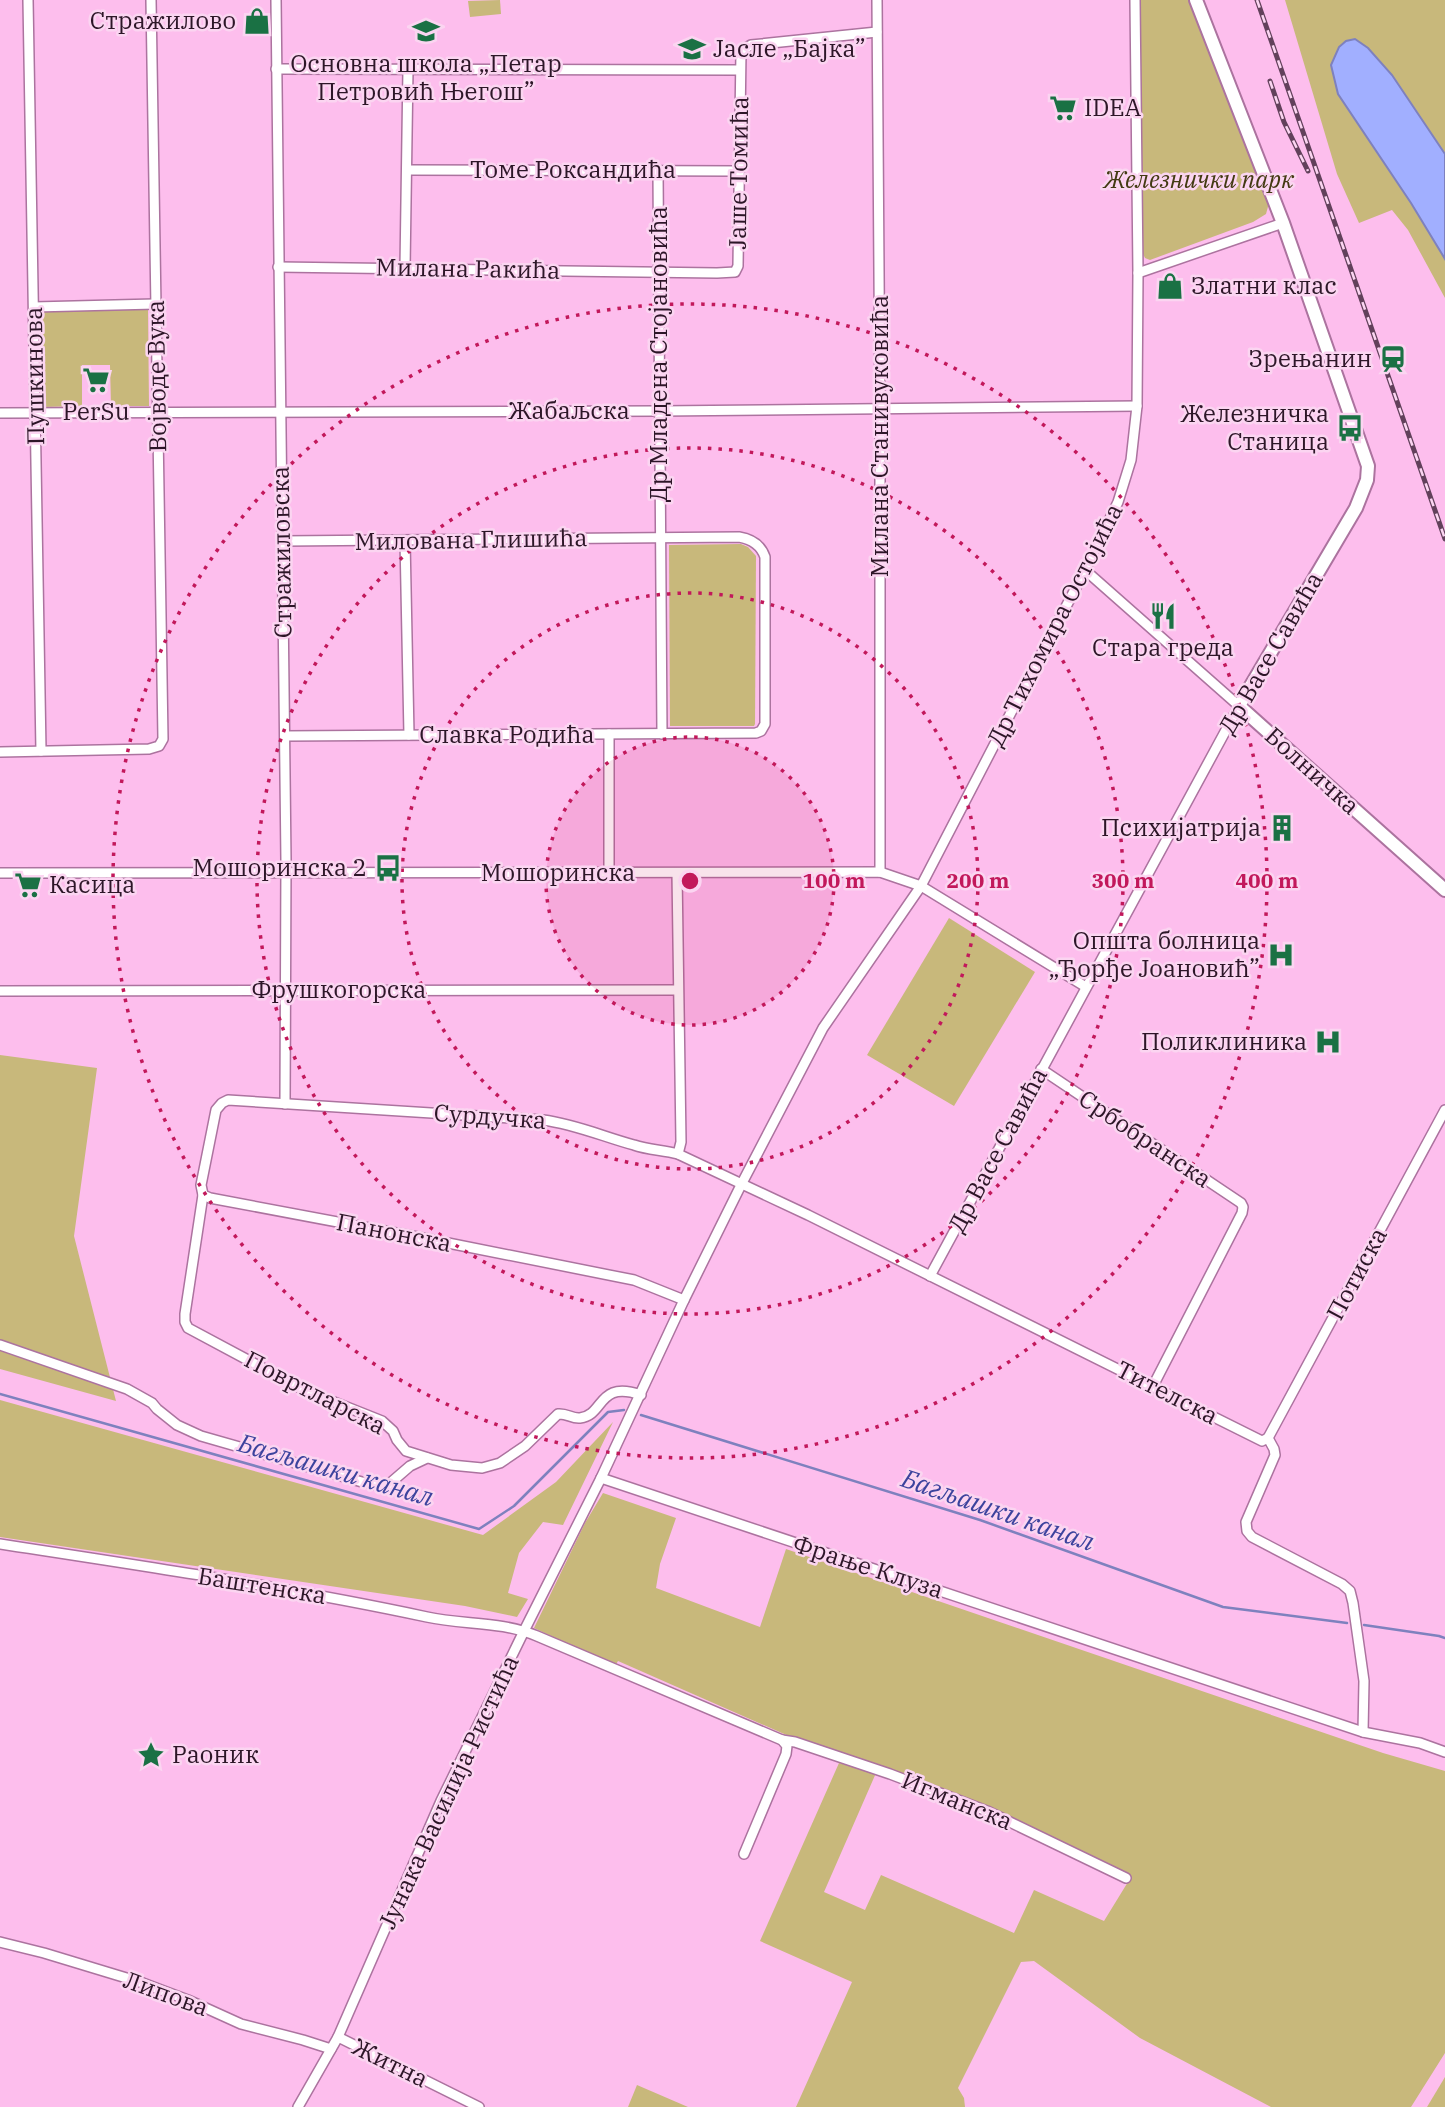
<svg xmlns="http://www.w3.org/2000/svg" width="1445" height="2107" font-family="'IBM Plex Serif',serif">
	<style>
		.green { fill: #c8b87b }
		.water { fill: #a1afff; stroke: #7e81be; stroke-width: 2 }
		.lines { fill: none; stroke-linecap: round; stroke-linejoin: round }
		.stream { stroke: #7e81be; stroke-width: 2.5 }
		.minor-casing { stroke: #ac739f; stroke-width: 12 }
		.tertiary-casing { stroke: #ac739f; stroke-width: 16 }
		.minor { stroke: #fff; stroke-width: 9 }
		.tertiary { stroke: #fff; stroke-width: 12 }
		.rail-casing { stroke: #62415b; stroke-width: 5 }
		.rail { stroke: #fbd5f1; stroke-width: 2.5; stroke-dasharray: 8; stroke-linecap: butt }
		.ring { fill: none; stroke: #c2185b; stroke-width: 3.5; stroke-dasharray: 3.5 7 }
		.labels { text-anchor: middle; stroke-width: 5; stroke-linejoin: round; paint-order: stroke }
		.poi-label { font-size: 24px; fill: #2d1628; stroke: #fbd5f1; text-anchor: end }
		.street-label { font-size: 24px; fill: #2d1628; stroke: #fbd5f1 }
		.park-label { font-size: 24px; font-style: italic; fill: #433a12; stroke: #fbd5f1 }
		.water-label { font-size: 26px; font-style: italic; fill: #3c439d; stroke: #fbd5f1 }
		.centre { fill: #c2185b; stroke: #fbd5f1; stroke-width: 3.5 }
		.ring-label { font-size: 21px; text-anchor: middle; font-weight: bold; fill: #c2185b; stroke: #fbd5f1; stroke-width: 5; stroke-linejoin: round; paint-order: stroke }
	</style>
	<rect width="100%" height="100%" fill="#fdbeed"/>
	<g class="green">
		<path d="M500 0 501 14 470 17 468 1Z"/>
		<path d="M1139 0H1190L1269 203 1266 214 1253 222 1150 260 1145 258 1143 254Z"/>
		<path d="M1285 0H1445V298L1408 230 1392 210 1359 223 1337 174Z"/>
		<path d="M148 309 149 406H111L110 365H82V406L43 407 42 311Z"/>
		<path d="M741 544 748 547 756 556 755 724 754 726H670L669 545Z"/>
		<path d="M949 918 1035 972 954 1106 867 1055Z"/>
		<path d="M0 1055 97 1068 74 1236 116 1401 0 1369Z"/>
		<path d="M0 1400 483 1535 556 1482 613 1422 563 1525 543 1522 519 1553 508 1593 528 1599 517 1617 465 1606 0 1537Z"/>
		<path d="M603 1493 676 1518 660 1564 656 1588 760 1627 786 1549 1383 1753 1445 1771V2053L1411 2107H1271L1140 2038 1034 1961 1021 1962 958 2088 964 2098 965 2107H796L852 1982 760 1941 839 1763 876 1773 824 1892 865 1910 881 1875 1014 1933 1034 1890 1104 1921 1131 1877 980 1803 894 1770 841 1759 618 1661 615 1666 534 1628 585 1523Z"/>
		<path d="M1445 2077V2107H1427Z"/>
		<path d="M637 2085 688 2107H628Z"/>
	</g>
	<path class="water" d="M1355 39 1368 48 1392 75 1445 154V259L1411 203 1338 94 1331 65 1339 47 1346 41Z"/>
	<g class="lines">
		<g class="stream">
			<path d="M0 1394 479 1529 514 1506 608 1412 624 1410"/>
			<path d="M641 1415 980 1520 1223 1607 1347 1623"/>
			<path d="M1364 1625 1439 1636 1445 1638"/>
		</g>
		<defs>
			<g id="minor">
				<path d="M28 0 41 751"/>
				<path d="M276 0 286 861 285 1104"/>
				<path d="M877 0 880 408V872"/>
				<path d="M1135 0 1138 273 1137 406 1131 460 1118 502 1085 570 921 886 823 1028 741 1185 684 1300 601 1478 1363 1732 1420 1743 1445 1752"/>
				<path d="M276 69 740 70"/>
				<path d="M407 170 739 171"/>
				<path d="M658 171 662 734"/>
				<path d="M278 267 717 273 735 272 738 266 741 51 751 45 877 32"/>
				<path d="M405 268 408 69"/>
				<path d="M1138 273 1283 223"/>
				<path d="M34 307 155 304"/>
				<path d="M0 413 660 411 1137 406"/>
				<path d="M405 540 409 735"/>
				<path d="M283 541 739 537C751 539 761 545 765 557V724L761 731 756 733 285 736"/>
				<path d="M0 752 149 749 159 746 163 739 151 0"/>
				<path d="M0 873 880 872 921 886 1086 987"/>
				<path d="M609 873V734"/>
				<path d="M677 873 681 1142 678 1154"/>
				<path d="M0 991 678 990"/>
				<path d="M1041 1069 1241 1203 1243 1207 1242 1213 1153 1386"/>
				<path d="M203 1195 210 1198 428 1239 634 1280 684 1300"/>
				<path d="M930 1276 1239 706 1085 570"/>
				<path d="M0 1345 127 1389 152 1403 157 1409 177 1425 201 1436 362 1482 381 1486 388 1485 410 1466 427 1458"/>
				<path d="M641 1395C597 1380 605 1415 580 1418 572 1419 567 1413 558 1414L525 1446 500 1463 482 1468 451 1465 406 1451 397 1440 393 1431 382 1421 304 1390 188 1328 185 1322V1314L203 1195 201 1185 216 1110 222 1103 228 1100 543 1120C575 1124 604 1137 634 1145 648 1150 663 1150 678 1154L808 1215 1262 1441 1268 1438 1274 1449 1275 1455 1246 1522 1247 1531 1252 1537 1342 1584 1350 1591 1353 1603 1364 1681 1363 1732"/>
				<path d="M1268 1438 1445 1110"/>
				<path d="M0 1544C143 1566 286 1587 427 1617 464 1625 501 1621 537 1636L782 1740 787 1746 786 1754 744 1854"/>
				<path d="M782 1740 795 1742 890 1774 987 1811 1126 1878"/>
				<path d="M0 1942 44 1953 143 1983 188 2000 241 2024 303 2040 331 2049"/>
				<path d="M338 2037 479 2107"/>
				<path d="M298 2107 338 2037 441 1801 524 1631 601 1478"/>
			</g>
			<path id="tertiary" d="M1196 0 1283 223 1368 466 1367 480 1356 508 1239 706 1445 890"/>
		</defs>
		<use href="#minor" class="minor-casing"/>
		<use href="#tertiary" class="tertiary-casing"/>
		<use href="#minor" class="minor"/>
		<use href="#tertiary" class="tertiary"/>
		<defs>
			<g id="rail">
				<path d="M1257 0 1445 539"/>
				<path d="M1270 81 1284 122 1308 171"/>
			</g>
		</defs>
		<use href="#rail" class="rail-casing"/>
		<use href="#rail" class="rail"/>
	</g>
	<circle cx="690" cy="881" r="144" fill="#c2185b" fill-opacity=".12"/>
	<g class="ring">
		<circle cx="690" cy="881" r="144"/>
		<circle cx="690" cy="881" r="288"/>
		<circle cx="690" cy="881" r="433"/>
		<circle cx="690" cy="881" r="577"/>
	</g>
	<defs>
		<symbol id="shop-bare" viewBox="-9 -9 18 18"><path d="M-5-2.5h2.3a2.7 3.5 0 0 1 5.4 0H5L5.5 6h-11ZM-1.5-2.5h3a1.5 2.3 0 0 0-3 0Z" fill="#1a7144" stroke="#fbd5f1" stroke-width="2.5" paint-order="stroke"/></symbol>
		<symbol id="school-bare" viewBox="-9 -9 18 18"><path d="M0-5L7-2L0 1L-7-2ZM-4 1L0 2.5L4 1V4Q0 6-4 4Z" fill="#1a7144" stroke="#fbd5f1" stroke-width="2.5" paint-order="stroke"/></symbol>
		<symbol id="supermarket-bare" viewBox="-9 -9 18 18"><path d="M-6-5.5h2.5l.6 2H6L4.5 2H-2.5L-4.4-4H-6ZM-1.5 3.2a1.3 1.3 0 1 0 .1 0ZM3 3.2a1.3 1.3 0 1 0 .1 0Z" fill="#1a7144" stroke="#fbd5f1" stroke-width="2.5" paint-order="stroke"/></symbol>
		<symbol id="station-bare" viewBox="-9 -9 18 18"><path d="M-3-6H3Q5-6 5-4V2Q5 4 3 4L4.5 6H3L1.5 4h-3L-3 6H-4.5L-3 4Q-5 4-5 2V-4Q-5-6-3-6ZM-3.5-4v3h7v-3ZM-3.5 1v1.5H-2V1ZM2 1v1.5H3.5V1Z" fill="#1a7144" stroke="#fbd5f1" stroke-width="2.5" paint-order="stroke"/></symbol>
		<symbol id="bus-bare" viewBox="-9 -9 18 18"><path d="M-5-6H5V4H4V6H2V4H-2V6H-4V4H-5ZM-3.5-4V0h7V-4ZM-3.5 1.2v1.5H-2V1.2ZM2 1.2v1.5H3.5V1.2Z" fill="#1a7144" stroke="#fbd5f1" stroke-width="2.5" paint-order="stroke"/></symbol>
		<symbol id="restaurant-bare" viewBox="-9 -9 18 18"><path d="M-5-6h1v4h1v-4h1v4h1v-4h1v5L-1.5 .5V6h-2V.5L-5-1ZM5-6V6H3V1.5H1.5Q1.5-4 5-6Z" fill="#1a7144" stroke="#fbd5f1" stroke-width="2.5" paint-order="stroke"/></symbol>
		<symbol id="building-bare" viewBox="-9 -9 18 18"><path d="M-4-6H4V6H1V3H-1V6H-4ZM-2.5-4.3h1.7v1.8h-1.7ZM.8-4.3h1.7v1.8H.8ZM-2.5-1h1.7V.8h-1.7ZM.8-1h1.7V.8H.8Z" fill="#1a7144" stroke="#fbd5f1" stroke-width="2.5" paint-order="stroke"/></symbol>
		<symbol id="hospital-bare" viewBox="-9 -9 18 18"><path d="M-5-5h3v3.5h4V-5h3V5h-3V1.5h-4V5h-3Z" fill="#1a7144" stroke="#fbd5f1" stroke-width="2.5" paint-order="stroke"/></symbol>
		<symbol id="sight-bare" viewBox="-9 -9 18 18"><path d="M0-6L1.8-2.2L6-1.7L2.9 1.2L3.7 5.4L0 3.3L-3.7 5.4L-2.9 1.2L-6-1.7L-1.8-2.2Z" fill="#1a7144" stroke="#fbd5f1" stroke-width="2.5" paint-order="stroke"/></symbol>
	</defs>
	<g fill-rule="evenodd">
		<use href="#shop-bare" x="238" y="2" width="38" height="38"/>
		<use href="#school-bare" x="407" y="12" width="38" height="38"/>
		<use href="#school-bare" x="673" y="30" width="38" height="38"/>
		<use href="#supermarket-bare" x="1044" y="89" width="38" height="38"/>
		<use href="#shop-bare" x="1151" y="267" width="38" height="38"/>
		<use href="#station-bare" x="1374" y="340" width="38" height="38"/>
		<use href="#supermarket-bare" x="77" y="361" width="38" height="38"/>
		<use href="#bus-bare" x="1331" y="409" width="38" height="38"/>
		<use href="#restaurant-bare" x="1144" y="597" width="38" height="38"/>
		<use href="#building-bare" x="1263" y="809" width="38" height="38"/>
		<use href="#bus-bare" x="369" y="849" width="38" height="38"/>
		<use href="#supermarket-bare" x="9" y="866" width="38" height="38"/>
		<use href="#hospital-bare" x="1262" y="936" width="38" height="38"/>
		<use href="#hospital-bare" x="1309" y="1023" width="38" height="38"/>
		<use href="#sight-bare" x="132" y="1736" width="38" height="38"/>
	</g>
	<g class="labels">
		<g class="poi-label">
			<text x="236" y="29">Стражилово</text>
			<text x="713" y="57" text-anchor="start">Јасле „Бајка”</text>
			<text x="426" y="72" text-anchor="middle">Основна школа „Петар<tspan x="426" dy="28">Петровић Његош”</tspan></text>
			<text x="1084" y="116" text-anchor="start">IDEA</text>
			<text x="1191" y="294" text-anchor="start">Златни клас</text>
			<text x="1372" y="367">Зрењанин</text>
			<text x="96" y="420" text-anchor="middle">PerSu</text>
			<text x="1329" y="422">Железничка<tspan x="1329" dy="28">Станица</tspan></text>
			<text x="1163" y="656" text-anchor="middle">Стара греда</text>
			<text x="1261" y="836">Психијатрија</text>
			<text x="367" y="876">Мошоринска 2</text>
			<text x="49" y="893" text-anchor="start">Касица</text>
			<text x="1260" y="949">Општа болница<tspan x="1260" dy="28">„Ђорђе Јоановић”</tspan></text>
			<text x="1307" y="1050">Поликлиника</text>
			<text x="172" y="1763" text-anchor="start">Раоник</text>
		</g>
		<g class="street-label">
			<text x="573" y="178">Томе Роксандића</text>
			<text transform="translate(739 173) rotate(-89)" y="8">Јаше Томића</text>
			<text transform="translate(468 269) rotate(1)" y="8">Милана Ракића</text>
			<text transform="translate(659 354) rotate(-90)" y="8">Др Младена Стојановића</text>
			<text transform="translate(35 376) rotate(-91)" y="8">Пушкинова</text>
			<text transform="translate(157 376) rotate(-91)" y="8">Војводе Вука</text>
			<text x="569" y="419">Жабаљска</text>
			<text transform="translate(880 436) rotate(-90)" y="8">Милана Станивуковића</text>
			<text transform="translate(471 540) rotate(-1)" y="8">Милована Глишића</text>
			<text transform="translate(282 552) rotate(-91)" y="8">Стражиловска</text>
			<text transform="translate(1055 625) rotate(-63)" y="8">Др Тихомира Остојића</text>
			<text transform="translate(1271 653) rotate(-60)" y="8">Др Васе Савића</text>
			<text x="507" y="743">Славка Родића</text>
			<text transform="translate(1312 771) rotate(42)" y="8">Болничка</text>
			<text x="558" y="881">Мошоринска</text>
			<text x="339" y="998">Фрушкогорска</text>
			<text transform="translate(490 1117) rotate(4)" y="8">Сурдучка</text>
			<text transform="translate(1145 1139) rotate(34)" y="8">Србобранска</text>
			<text transform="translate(998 1150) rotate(-62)" y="8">Др Васе Савића</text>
			<text transform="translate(394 1233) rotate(11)" y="8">Панонска</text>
			<text transform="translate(1357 1274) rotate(-62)" y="8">Потиска</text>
			<text transform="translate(315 1393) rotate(27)" y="8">Повртларска</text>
			<text transform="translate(1167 1393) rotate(27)" y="8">Тителска</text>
			<text transform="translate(868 1567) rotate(18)" y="8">Фрање Клуза</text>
			<text transform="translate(262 1586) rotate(9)" y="8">Баштенска</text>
			<text transform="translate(449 1792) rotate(-65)" y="8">Јунака Василија Ристића</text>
			<text transform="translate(957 1801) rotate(22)" y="8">Игманска</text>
			<text transform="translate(166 1994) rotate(20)" y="8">Липова</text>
			<text transform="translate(390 2063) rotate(26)" y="8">Житна</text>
		</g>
		<g class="park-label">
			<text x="1199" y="188">Железнички парк</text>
		</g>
		<g class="water-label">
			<text transform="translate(336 1470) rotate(16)" y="9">Багљашки канал</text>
			<text transform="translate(998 1510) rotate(19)" y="9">Багљашки канал</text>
		</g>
	</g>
	<circle cx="690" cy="881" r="10" class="centre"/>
	<g class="ring-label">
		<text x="834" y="888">100 m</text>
		<text x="978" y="888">200 m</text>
		<text x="1123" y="888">300 m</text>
		<text x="1267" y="888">400 m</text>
	</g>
</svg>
